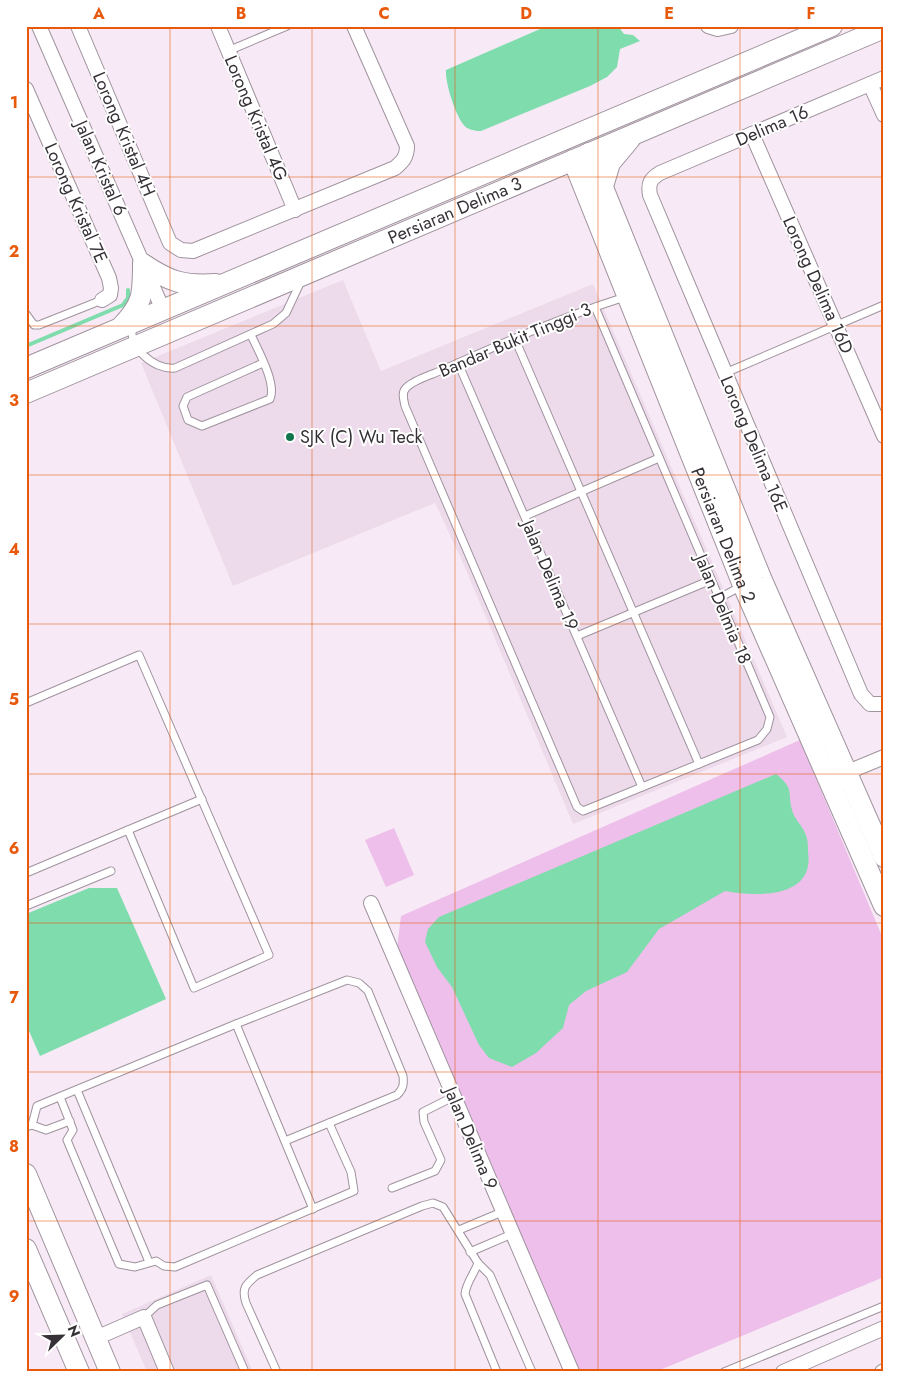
<svg xmlns="http://www.w3.org/2000/svg" width="910" height="1398" font-family="Jost,sans-serif">
	<style>
		.built { fill: #eddbeb }
		.green { fill: #edbfea }
		.water { fill: #7fdcac }
		.lines { fill: none; stroke-linecap: round; stroke-linejoin: round }
		.stream { stroke: #7fdcac; stroke-width: 4 }
		.lane-casing { stroke: #9f939e; stroke-width: 9 }
		.street-casing { stroke: #9f939e; stroke-width: 16 }
		.secondary-casing { stroke: #9f939e; stroke-width: 22 }
		.lane { stroke: #fff; stroke-width: 7 }
		.street { stroke: #fff; stroke-width: 14 }
		.secondary { stroke: #fff; stroke-width: 20 }
		.grid { fill: none; stroke: #e8590c; stroke-width: 1; stroke-opacity: 0.55 }
		.poi-dot { fill: #10764e; stroke: #fff; stroke-width: 2 }
		.labels { text-anchor: middle; stroke-width: 4; stroke-linejoin: round; paint-order: stroke }
		.street-label { font-size: 18px; fill: #363136; stroke: #fff }
		.poi-label { font-size: 18px; fill: #363136; stroke: #fff; text-anchor: start }
		.neatline { fill: none; stroke: #e8590c; stroke-width: 2 }
		.grid-label { font-size: 16px; text-anchor: middle; font-weight: bold; fill: #e8590c }
	</style>
	<rect width="100%" height="100%" fill="#f7eaf6"/>
	<g class="built">
		<path d="M343 280 381 371 593 284 787 737 573 824 463 563 435 503 233 586 141 363Z"/>
		<path d="M211 1275 253 1372H147L122 1314Z"/>
	</g>
	<g class="green">
		<path d="M800 740 884 941V1277L655 1372H575L396 957 401 916Z"/>
		<path d="M394 828 414 875 386 887 365 840Z"/>
	</g>
	<g class="water">
		<path d="M547 26H618L624 34 633 35 640 41 620 49 617 67 607 77 590 86 481 131C475 131 467 130 463 124 455 113 445 83 446 70Z"/>
		<path d="M776 774C795 790 787 790 792 810 794 819 802 825 805 833 808 839 808 846 808 852 815 899 756 897 725 891L659 929 627 972 586 991 569 1005 563 1028 536 1053 512 1067 489 1058 479 1045 452 987 437 967 425 942 428 929 439 917Z"/>
		<path d="M89 888H117L166 999 40 1056 26 1024V914Z"/>
	</g>
	<g class="lines">
		<path class="stream" d="M26 346 123 305 128 298V290"/>
		<defs>
			<g id="lane">
				<path d="M228 51 287 26"/>
				<path d="M595 307 770 717 767 729 758 740 583 811 577 807 405 406C404 400 401 393 406 388 413 380 431 375 440 371 500 344 562 317 625 297"/>
				<path d="M26 314 34 325H39L102 300"/>
				<path d="M132 327C129 348 154 370 175 368L273 324 286 313 302 279"/>
				<path d="M251 335C258 350 277 384 270 399L202 426 188 420 183 406 187 397 263 363"/>
				<path d="M515 339 699 764"/>
				<path d="M458 363 642 787"/>
				<path d="M725 373 884 305"/>
				<path d="M525 516 659 458"/>
				<path d="M719 598 742 586"/>
				<path d="M577 636 711 580"/>
				<path d="M26 703 139 655 269 955 194 988 128 830 26 873"/>
				<path d="M128 830 202 799"/>
				<path d="M26 906 111 871"/>
				<path d="M236 1024 347 980 359 983 368 991 403 1076C404 1085 403 1089 397 1095L285 1141"/>
				<path d="M77 1090 149 1262"/>
				<path d="M60 1097 73 1130 67 1140 119 1264 135 1267 156 1261 164 1266 175 1267 354 1191 351 1172 329 1123"/>
				<path d="M32 1125 37 1106 236 1024 313 1209"/>
				<path d="M26 1127 32 1125 46 1130 70 1121"/>
				<path d="M392 1188 435 1171 441 1160 424 1122 423 1112 453 1097"/>
				<path d="M459 1230 502 1212"/>
				<path d="M470 1252 512 1234"/>
				<path d="M478 1263C474 1274 466 1283 465 1294L497 1372"/>
				<path d="M144 1317 157 1305 207 1285 245 1372"/>
				<path d="M277 1372 246 1303C241 1288 246 1284 257 1275L422 1206 433 1203 443 1207 478 1263 490 1275 532 1372"/>
				<path d="M724 1372 884 1306"/>
			</g>
			<g id="street">
				<path d="M39 26 163 310"/>
				<path d="M78 26 170 243 181 250 193 251 395 168C403 161 407 157 407 146L354 26"/>
				<path d="M218 26 295 210"/>
				<path d="M708 26 718 29 731 26"/>
				<path d="M884 78 660 173C650 179 648 184 650 195L861 694 870 704H884"/>
				<path d="M870 84 884 115"/>
				<path d="M26 89 109 278 111 288 110 295 102 300"/>
				<path d="M752 134 884 436"/>
				<path d="M838 776 884 757"/>
				<path d="M371 903 572 1372"/>
				<path d="M96 1338 144 1317 167 1372"/>
				<path d="M783 1372 884 1328"/>
				<path d="M882 1372 884 1371"/>
			</g>
			<g id="secondary">
				<path d="M589 153 761 578 884 857"/>
				<path id="s1" d="M573 160 743 585 884 906"/>
				<path d="M603 186 610 163 630 139"/>
				<path d="M143 264C170 282 183 286 216 284"/>
				<path d="M121 327C143 304 143 295 143 264"/>
				<path d="M26 368 832 26"/>
				<path id="s2" d="M26 393 884 28"/>
				<path d="M26 1174 110 1372"/>
				<path d="M26 1249 79 1372"/>
			</g>
		</defs>
		<use href="#lane" class="lane-casing"/>
		<use href="#street" class="street-casing"/>
		<use href="#secondary" class="secondary-casing"/>
		<use href="#lane" class="lane"/>
		<use href="#street" class="street"/>
		<use href="#secondary" class="secondary"/>
	</g>
	<path class="grid" d="M170 26V1372M312 26V1372M455 26V1372M598 26V1372M740 26V1372M26 177H884M26 326H884M26 475H884M26 624H884M26 774H884M26 923H884M26 1072H884M26 1221H884"/>
	<circle class="poi-dot" cx="290" cy="437" r="5"/>
	<g class="labels">
		<g class="street-label">
			<text transform="translate(256 118) rotate(67)" y="6">Lorong Kristal 4G</text>
			<text transform="translate(772 126) rotate(-23)" y="6">Delima 16</text>
			<text transform="translate(124 134) rotate(67)" y="6">Lorong Kristal 4H</text>
			<text transform="translate(101 168) rotate(66)" y="6">Jalan Kristal 6</text>
			<text transform="translate(76 203) rotate(66)" y="6">Lorong Kristal 7E</text>
			<text dy="6" stroke="none"><textPath href="#s2" startOffset="466">Persiaran Delima 3</textPath></text>
			<text transform="translate(818 285) rotate(66)" y="6">Lorong Delima 16D</text>
			<text transform="translate(515 340) rotate(-23)" y="6">Bandar Bukit Tinggi 3</text>
			<text transform="translate(754 444) rotate(67)" y="6">Lorong Delima 16E</text>
			<text dy="6" stroke="none"><textPath href="#s1" startOffset="404">Persiaran Delima 2</textPath></text>
			<text transform="translate(550 575) rotate(67)" y="6">Jalan Delima 19</text>
			<text transform="translate(723 609) rotate(67)" y="6">Jalan Delmia 18</text>
			<text transform="translate(471 1138) rotate(67)" y="6">Jalan Delima 9</text>
		</g>
		<g class="poi-label">
			<text x="300" y="443">SJK (C) Wu Teck</text>
		</g>
	</g>
	<rect width="910" height="1398" fill="none" stroke="#ffffff" stroke-width="55"/>
	<g transform="translate(62 1336) rotate(67)" stroke="#ffffff" stroke-width="4" paint-order="stroke">
	<path d="M0-4L9 19L0 12L-9 19Z" fill="#363136"/>
	<text y="-8" font-size="14" font-weight="bold" text-anchor="middle" fill="#363136">N</text>
	</g>
	<rect x="28" y="28" width="854" height="1342" class="neatline"/>
	<g class="grid-label">
		<text x="99" y="19">A</text>
		<text x="241" y="19">B</text>
		<text x="384" y="19">C</text>
		<text x="526" y="19">D</text>
		<text x="669" y="19">E</text>
		<text x="811" y="19">F</text>
		<text x="14" y="108">1</text>
		<text x="14" y="257">2</text>
		<text x="14" y="406">3</text>
		<text x="14" y="555">4</text>
		<text x="14" y="705">5</text>
		<text x="14" y="854">6</text>
		<text x="14" y="1003">7</text>
		<text x="14" y="1152">8</text>
		<text x="14" y="1302">9</text>
	</g>
</svg>
